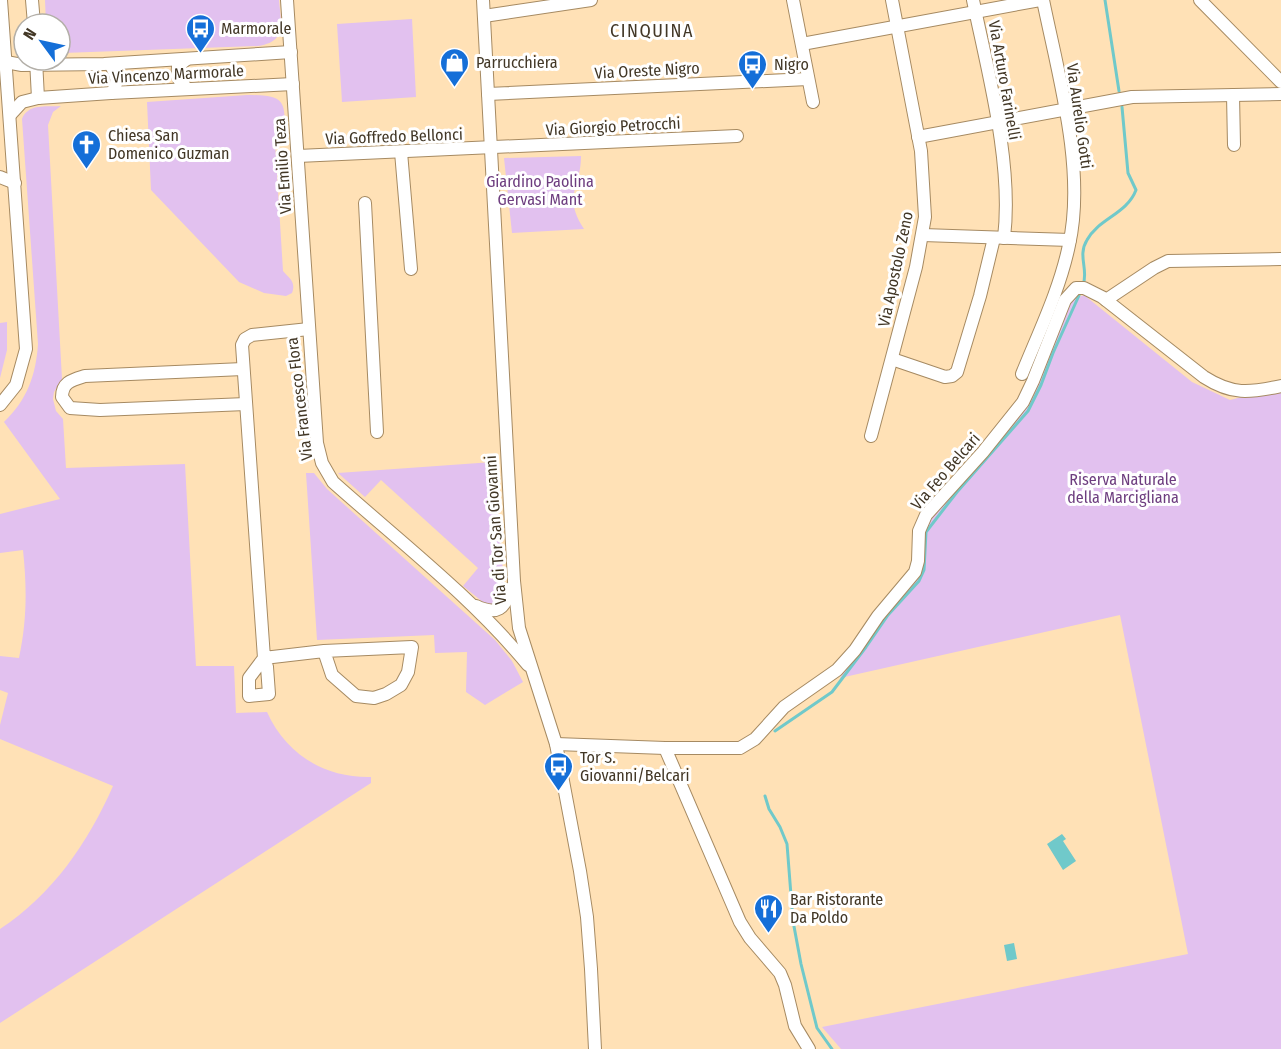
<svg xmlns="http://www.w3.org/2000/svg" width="1281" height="1049" font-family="'Fira Sans Condensed',sans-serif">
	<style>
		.green { fill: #e2c1ef }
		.water { fill: #70c9ca }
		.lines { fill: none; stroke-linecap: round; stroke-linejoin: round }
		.stream { stroke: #70c9ca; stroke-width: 3 }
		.minor-casing { stroke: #a68a62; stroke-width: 14 }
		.minor { stroke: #fff; stroke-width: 12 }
		.labels { text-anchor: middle; stroke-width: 6; stroke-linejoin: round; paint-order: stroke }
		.poi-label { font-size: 16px; fill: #423726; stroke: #fff; text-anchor: start }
		.street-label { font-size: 16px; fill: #423726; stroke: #fff }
		.park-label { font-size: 16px; fill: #6d3d7f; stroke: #fff }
		.neighbourhood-label { font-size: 18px; letter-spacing: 1.5px; fill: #423726; stroke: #fff }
	</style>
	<rect width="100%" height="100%" fill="#ffe1b6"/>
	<g class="green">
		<path d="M45 0H279C281 23 287 42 258 46L63 53 60 52V24H46Z"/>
		<path d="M412 19 416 97 342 102 337 24Z"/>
		<path d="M247 95C290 95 284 103 285 141L275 142 283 271C290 279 296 282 292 293L286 296 264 293 239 282 151 190 147 102Z"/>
		<path d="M61 106 53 112 48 125 62 379 54 392 53 399 56 411 63 419 66 468 185 464 196 666H234L236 713 267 712C286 754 324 778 371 777V783L0 1023V929C52 895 88 843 113 786L0 739V725L8 693 0 690V656L19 658C27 621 27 587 23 550L0 553V514L60 499 4 422C27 400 36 375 38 344L22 119C28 103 47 107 61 106Z"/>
		<path d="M581 156C581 189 562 195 584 229L512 233 504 158Z"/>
		<path d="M1084 295 1192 382 1230 400 1281 387V1049H841L822 1027 1188 954 1120 615 840 678 872 631 904 593 922 529 943 499 1026 406 1071 300Z"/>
		<path d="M7 322V350L0 378V323Z"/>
		<path d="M493 462 505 593 503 598 495 605 484 603 463 586 478 568 381 480 365 497 338 473Z"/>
		<path d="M306 473H314L327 489 495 640 512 661 523 682 485 705 466 692 467 652 435 653 434 635 317 640Z"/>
	</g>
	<g class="water">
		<path d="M1062 834 1066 839 1063 841 1076 861 1063 870 1047 844Z"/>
		<path d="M1014 943 1017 959 1007 961 1004 945Z"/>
	</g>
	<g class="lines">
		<g class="stream">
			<path d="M1105 0 1119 91"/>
			<path d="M1083 285C1089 270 1077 256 1087 240 1098 219 1127 214 1136 190L1128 173 1122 107"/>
			<path d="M775 731 832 692 866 647 888 615 919 581 924 570 926 532 957 492 1028 411 1041 385 1053 353 1081 291"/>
			<path d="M765 796 769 809 780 827 787 844 793 921 801 964 817 1028 832 1049"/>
		</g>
		<defs>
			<g id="minor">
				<path d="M32 0 34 24"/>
				<path d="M287 0 317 443 322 463 333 482C399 541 471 596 528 665"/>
				<path d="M483 0 514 581 519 628 556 744 580 871 587 917 591 969 595 1049"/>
				<path d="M793 0 813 102"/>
				<path d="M973 0C988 73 1013 164 1004 238"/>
				<path d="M1200 0 1281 82"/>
				<path d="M484 16 591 0"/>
				<path d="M802 44 1040 0"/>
				<path d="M187 59 178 66C177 77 178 82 188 89"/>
				<path d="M36 60 38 98"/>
				<path d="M6 62 22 65 104 64 291 52"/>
				<path d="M110 64C116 74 120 83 111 93"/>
				<path d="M488 94 808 79"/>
				<path d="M1233 95 1234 145"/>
				<path d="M10 115 22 102 38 98 111 93 293 84"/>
				<path d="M918 137 1132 97 1281 94"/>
				<path d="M401 152 411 269"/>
				<path d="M298 156 737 136"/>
				<path d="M0 177 15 183"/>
				<path d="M365 203 377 432"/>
				<path d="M923 235 1070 240"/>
				<path d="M1106 300 1154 268 1168 261 1281 259"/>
				<path d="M309 329 252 335 245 339 242 345 264 658 267 667 269 694 249 696V678L264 658 324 651 412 647 408 672 401 685 386 694 374 698 356 696 332 675 324 651"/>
				<path d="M892 359 945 377 952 376 957 372 980 296 994 238"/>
				<path d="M243 369 85 376C72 380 62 382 62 397L70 408 100 410 246 404"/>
				<path d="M1022 374C1039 332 1060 289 1069 245 1086 170 1058 74 1043 0"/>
				<path d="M0 405 16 385 26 349 1 0"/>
				<path d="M871 436 916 267 925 217 921 151 892 0"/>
				<path d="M476 606C497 616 505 609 512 587"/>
				<path d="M556 744 665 748H740L755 739 784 707 837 670 855 650 878 616 915 572 918 561 919 531 926 515 983 452 1023 402 1033 381 1065 300 1076 288H1084L1102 297 1204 377C1232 395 1249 393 1281 386"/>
				<path d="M665 748 740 922 750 938 780 973 785 985 795 1026 809 1049"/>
			</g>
		</defs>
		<use href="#minor" class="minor-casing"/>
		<use href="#minor" class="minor"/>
	</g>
	<defs>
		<symbol id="bus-pin" viewBox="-11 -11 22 30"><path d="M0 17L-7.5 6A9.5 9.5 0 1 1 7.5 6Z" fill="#156fd8" stroke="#fff"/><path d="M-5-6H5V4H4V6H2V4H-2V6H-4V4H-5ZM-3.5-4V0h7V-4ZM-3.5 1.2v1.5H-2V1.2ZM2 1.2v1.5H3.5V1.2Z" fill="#fff"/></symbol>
		<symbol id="shop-pin" viewBox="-11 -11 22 30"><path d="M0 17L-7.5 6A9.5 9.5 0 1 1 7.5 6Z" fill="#156fd8" stroke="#fff"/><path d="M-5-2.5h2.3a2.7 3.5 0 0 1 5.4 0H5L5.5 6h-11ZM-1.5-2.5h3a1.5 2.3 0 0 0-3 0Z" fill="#fff"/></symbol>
		<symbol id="church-pin" viewBox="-11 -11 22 30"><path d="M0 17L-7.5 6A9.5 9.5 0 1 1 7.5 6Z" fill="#156fd8" stroke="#fff"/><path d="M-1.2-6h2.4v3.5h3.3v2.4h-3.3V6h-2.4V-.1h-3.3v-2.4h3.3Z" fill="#fff"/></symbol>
		<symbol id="restaurant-pin" viewBox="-11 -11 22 30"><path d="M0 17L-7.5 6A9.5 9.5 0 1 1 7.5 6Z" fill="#156fd8" stroke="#fff"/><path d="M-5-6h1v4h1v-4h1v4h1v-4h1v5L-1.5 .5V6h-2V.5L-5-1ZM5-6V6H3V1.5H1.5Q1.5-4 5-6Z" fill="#fff"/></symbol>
	</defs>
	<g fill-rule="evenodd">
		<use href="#bus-pin" x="184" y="12" width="33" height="45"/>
		<use href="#shop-pin" x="438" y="46" width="33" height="45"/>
		<use href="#bus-pin" x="736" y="48" width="33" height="45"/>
		<use href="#church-pin" x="70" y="128" width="33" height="45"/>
		<use href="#bus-pin" x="542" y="750" width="33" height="45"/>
		<use href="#restaurant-pin" x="752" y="892" width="33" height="45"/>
	</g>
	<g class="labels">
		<g class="poi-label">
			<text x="221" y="34">Marmorale</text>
			<text x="476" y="68">Parrucchiera</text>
			<text x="774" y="70">Nigro</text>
			<text x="108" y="141">Chiesa San<tspan x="108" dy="18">Domenico Guzman</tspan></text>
			<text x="580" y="763">Tor S.<tspan x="580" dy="18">Giovanni/Belcari</tspan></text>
			<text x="790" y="905">Bar Ristorante<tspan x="790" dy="18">Da Poldo</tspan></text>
		</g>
		<g class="street-label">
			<text transform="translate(647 70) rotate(-3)" y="6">Via Oreste Nigro</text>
			<text transform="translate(166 74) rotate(-3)" y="6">Via Vincenzo Marmorale</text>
			<text transform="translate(1005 80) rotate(80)" y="6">Via Arturo Farinelli</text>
			<text transform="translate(1080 116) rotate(82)" y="6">Via Aurelio Gotti</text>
			<text transform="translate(613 126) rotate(-3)" y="6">Via Giorgio Petrocchi</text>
			<text transform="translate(394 136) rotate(-2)" y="6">Via Goffredo Bellonci</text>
			<text transform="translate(282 166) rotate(-94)" y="6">Via Emilio Teza</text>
			<text transform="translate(895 269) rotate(-78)" y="6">Via Apostolo Zeno</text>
			<text transform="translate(299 399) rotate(-97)" y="6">Via Francesco Flora</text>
			<text transform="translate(945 471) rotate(-49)" y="6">Via Feo Belcari</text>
			<text transform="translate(495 530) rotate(-94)" y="6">Via di Tor San Giovanni</text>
		</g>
		<g class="park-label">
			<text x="540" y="187">Giardino Paolina<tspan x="540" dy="18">Gervasi Mant</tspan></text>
			<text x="1123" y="485">Riserva Naturale<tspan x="1123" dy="18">della Marcigliana</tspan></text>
		</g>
		<g class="neighbourhood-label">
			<text x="652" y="37">CINQUINA</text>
		</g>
	</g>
	<g transform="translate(42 42) rotate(303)"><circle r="28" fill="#ffffff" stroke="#b3afa8" stroke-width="1.5"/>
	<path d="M0-4.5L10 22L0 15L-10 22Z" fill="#156fd8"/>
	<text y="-9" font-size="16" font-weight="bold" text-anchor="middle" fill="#423726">N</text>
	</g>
</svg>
